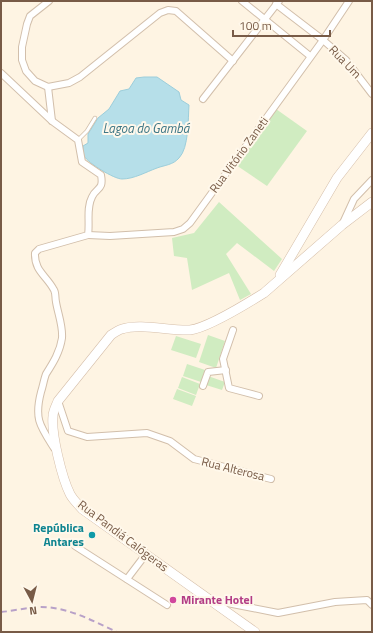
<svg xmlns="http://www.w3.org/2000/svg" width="373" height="633" font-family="'Titillium Web',sans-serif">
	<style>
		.green { fill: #d0ecc1 }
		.water { fill: #b6dfe9; stroke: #9ccedb }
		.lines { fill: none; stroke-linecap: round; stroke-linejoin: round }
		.lane-casing { stroke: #d2bfab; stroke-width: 4.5 }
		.street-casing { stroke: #d2bfab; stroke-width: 8 }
		.secondary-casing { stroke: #d5bea9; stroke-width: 10 }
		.lane { stroke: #fff; stroke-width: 3 }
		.street { stroke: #fff; stroke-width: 6 }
		.secondary { stroke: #fff; stroke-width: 9 }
		.rail { stroke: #b8a1c8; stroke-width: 2; stroke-dasharray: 6 4; stroke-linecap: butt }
		.culture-dot { fill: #0f9aa8; stroke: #fff8eb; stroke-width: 1.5 }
		.hotel-dot { fill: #d1479c; stroke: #fff8eb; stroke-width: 1.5 }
		.labels { text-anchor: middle; stroke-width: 4; stroke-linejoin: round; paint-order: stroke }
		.street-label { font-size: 12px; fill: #785b47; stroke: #fff8eb }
		.culture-label { font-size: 12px; font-weight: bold; fill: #0d838f; stroke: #fff8eb; text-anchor: end }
		.hotel-label { font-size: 12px; font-weight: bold; fill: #b23c85; stroke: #fff8eb; text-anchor: start }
		.water-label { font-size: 13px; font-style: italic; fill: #3d7685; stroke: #fff8eb }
	</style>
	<rect width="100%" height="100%" fill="#fef4e3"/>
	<g class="green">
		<path d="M276 109 307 131 267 186 236 165Z"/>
		<path d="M219 202 282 259 274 271 237 243 226 254 251 294 240 300 229 273 192 290 187 258 174 256 172 238 194 233Z"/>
		<path d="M208 335 225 341 216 368 199 362Z"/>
		<path d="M176 336 201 344 196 358 171 350Z"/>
		<path d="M187 364 205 370 201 382 183 376Z"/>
		<path d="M208 376 225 382 222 390 206 385Z"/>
		<path d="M182 377 200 384 196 395 178 388Z"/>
		<path d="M177 389 196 396 192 406 173 399Z"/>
	</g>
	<path class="water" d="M144 77H157L179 92 181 100 189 105C188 119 189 148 179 158 173 165 165 165 157 168 146 172 134 179 122 179 114 179 88 163 84 156 83 153 83 149 83 146L88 143V134L98 118 109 109 120 91 129 89 136 78Z"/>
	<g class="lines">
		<defs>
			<path id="lane" d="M78 140 87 131 95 118"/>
			<g id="street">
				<path d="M49 1 30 16 27 24 22 47V60L26 71 35 81 48 87 69 83 80 77 160 13 168 10 176 11 233 61"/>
				<path d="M242 1 310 56"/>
				<path d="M276 4 323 40 346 60 372 94"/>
				<path d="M1 73 52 121 78 140 82 162 101 175C104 191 96 187 92 197 86 208 90 223 88 235L39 249 35 253C34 271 47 276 54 290 56 293 55 298 56 302 58 314 63 326 62 338 60 352 53 363 46 374 44 379 43 386 41 392 34 419 40 426 54 448"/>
				<path d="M48 87 52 121"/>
				<path d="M203 99 279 1"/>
				<path d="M343 223 354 199 372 180"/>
				<path d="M88 235 110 236 174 232 183 229 190 223 323 40 349 1"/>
				<path d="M233 330 223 359 229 388 259 396"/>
				<path d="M203 386 208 372 226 370"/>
				<path d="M58 401 68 431 87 437 147 433 170 441 194 459 271 479"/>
				<path d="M75 546 167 605"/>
				<path d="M127 579 146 554"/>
				<path d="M212 600 278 613 335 602 367 600 372 605"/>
			</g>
			<g id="secondary">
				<path d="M280 275 337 178 372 133"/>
				<path d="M255 632 82 509C78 504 73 500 70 494 62 478 51 434 53 416 53 411 56 406 58 401L111 335C114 333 118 330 122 329 140 323 170 331 190 330 207 328 248 303 264 293L342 225 372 202"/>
			</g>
		</defs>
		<use href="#lane" class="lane-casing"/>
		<use href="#street" class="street-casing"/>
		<use href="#secondary" class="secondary-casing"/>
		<use href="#lane" class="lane"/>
		<use href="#street" class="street"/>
		<use href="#secondary" class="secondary"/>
		<path class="rail" d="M1 612C14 611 28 607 41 607 68 607 93 621 117 632"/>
	</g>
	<circle class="culture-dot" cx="92" cy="535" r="4"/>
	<circle class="hotel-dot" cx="173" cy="600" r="4"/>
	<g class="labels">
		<g class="street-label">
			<text transform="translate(345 62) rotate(46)" y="4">Rua Um</text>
			<text transform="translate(239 155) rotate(-54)" y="4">Rua Vitório Zaneti</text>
			<text transform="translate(233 469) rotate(14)" y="4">Rua Alterosa</text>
			<text transform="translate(123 536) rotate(37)" y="4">Rua Pandiá Calógeras</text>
		</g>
		<g class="culture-label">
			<text x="84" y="532">República<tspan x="84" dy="14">Antares</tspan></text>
		</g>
		<g class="hotel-label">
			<text x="181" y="604">Mirante Hotel</text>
		</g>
		<g class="water-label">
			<text x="146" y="133">Lagoa do Gambá</text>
		</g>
	</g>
	<rect width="373" height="633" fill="none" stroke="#785b47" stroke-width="4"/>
	<g transform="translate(32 601) rotate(173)" stroke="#fff8eb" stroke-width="3" paint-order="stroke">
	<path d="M0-3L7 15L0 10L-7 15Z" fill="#785b47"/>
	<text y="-6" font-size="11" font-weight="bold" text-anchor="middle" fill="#785b47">N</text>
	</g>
	<path d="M233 30v6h97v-6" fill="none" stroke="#785b47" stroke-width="2"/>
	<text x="239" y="30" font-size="12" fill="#785b47" stroke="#fff8eb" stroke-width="3" paint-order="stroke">100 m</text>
</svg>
